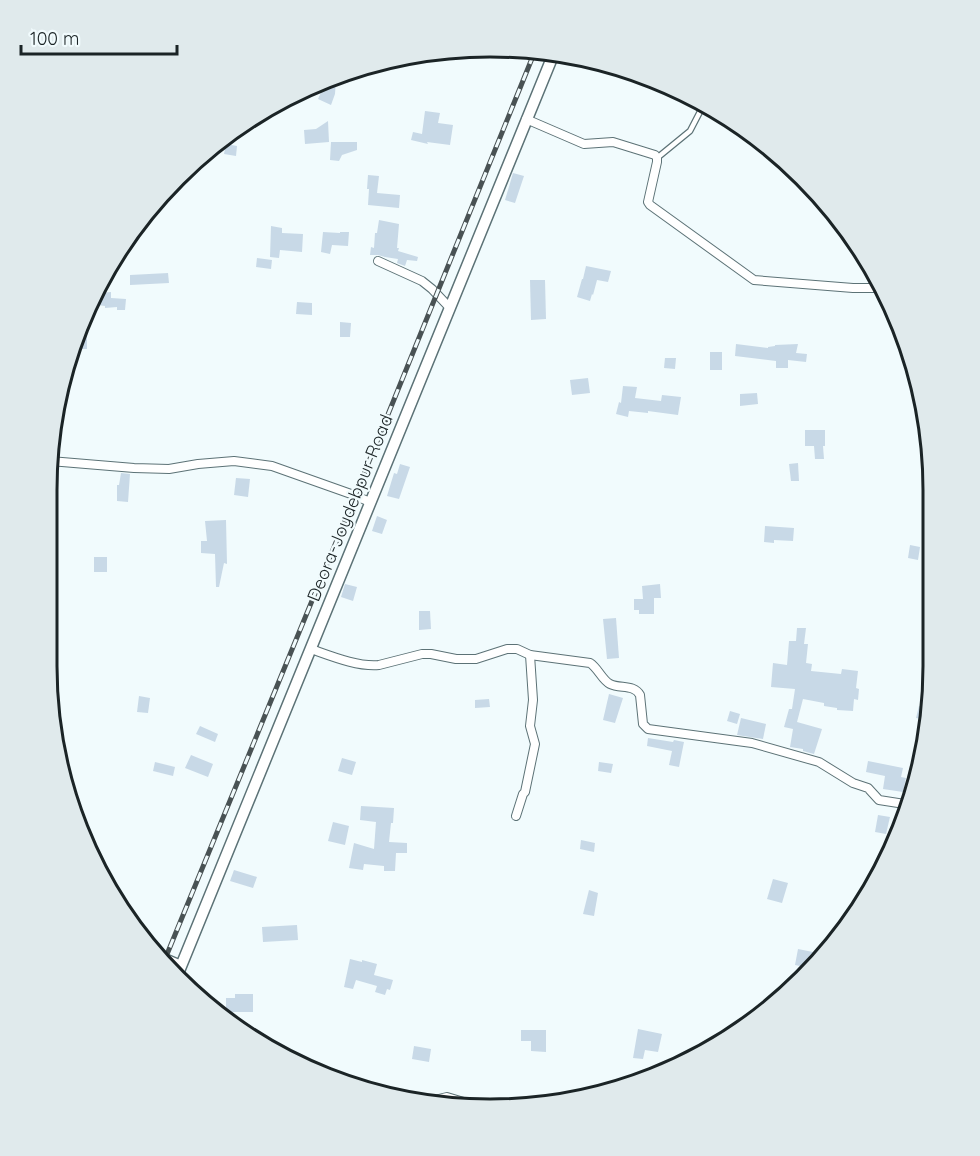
<svg xmlns="http://www.w3.org/2000/svg" width="980" height="1156" font-family="Quicksand,sans-serif">
	<style>
		.building { fill: #c8d9e7 }
		.lines { fill: none; stroke-linecap: round; stroke-linejoin: round }
		.service-casing { stroke: #5c7276; stroke-width: 7 }
		.minor-casing { stroke: #5c7276; stroke-width: 10 }
		.tertiary-casing { stroke: #5c7276; stroke-width: 13 }
		.service { stroke: #fff; stroke-width: 4.5 }
		.minor { stroke: #fff; stroke-width: 8 }
		.tertiary { stroke: #fff; stroke-width: 10 }
		.rail-casing { stroke: #495254; stroke-width: 5 }
		.rail { stroke: #f1fbfd; stroke-width: 3; stroke-dasharray: 9; stroke-linecap: butt }
		.labels { text-anchor: middle; stroke-width: 4.5; stroke-linejoin: round; paint-order: stroke }
		.street-label { font-size: 18px; fill: #1b2426; stroke: #f1fbfd }
		.rim { fill: none; stroke: #1b2426; stroke-width: 3 }
	</style>
	<rect width="100%" height="100%" fill="#f1fbfd"/>
	<g class="building">
		<path d="M352 71 348 83 336 79 335 94 331 105 318 99 323 88 319 81Z"/>
		<path d="M425 111 440 113 438 123 453 125 450 145 427 142 428 144 411 140 413 132 422 134Z"/>
		<path d="M328 121 329 142 305 144 304 130 316 129Z"/>
		<path d="M331 142H357V150L342 155 339 161 330 160Z"/>
		<path d="M226 144 237 146 236 156 224 154Z"/>
		<path d="M513 173 524 176 515 203 505 200Z"/>
		<path d="M368 175 379 176 377 193 400 195 399 208 368 205 369 189H367Z"/>
		<path d="M379 220 399 224 397 248H399L398 251 418 257 417 261 407 260 405 266 397 263 398 259 385 257 378 255H370L371 247 374 248 375 233H377Z"/>
		<path d="M271 226 282 228V233L303 234 302 252 280 250 279 258 270 257Z"/>
		<path d="M323 232 340 233V232H349L348 246 332 245 330 254 321 252Z"/>
		<path d="M257 258 272 260 271 269 256 267Z"/>
		<path d="M586 266 611 271 608 282 597 280 593 295 592 294 590 301 577 297 582 279H583Z"/>
		<path d="M168 273 169 283 130 285V275Z"/>
		<path d="M102 280 101 293 111 292V298L126 299 125 310H117V307L105 308V306L89 304 92 294Z"/>
		<path d="M530 280H545L546 319 531 320Z"/>
		<path d="M297 302 312 303V315L296 314Z"/>
		<path d="M85 318H86L87 340V349H76Z"/>
		<path d="M340 322 351 323 350 337H340Z"/>
		<path d="M736 344 768 348V347L775 346V345L798 344 796 353 807 354 806 362 788 360V368H776V361L735 356Z"/>
		<rect x="710" y="352" width="12" height="18"/>
		<path d="M665 358H676L675 369 664 368Z"/>
		<path d="M588 378 590 393 572 395 570 380Z"/>
		<path d="M623 386 637 387 635 398 661 401 662 395 681 397 678 415 648 411V413L629 411 628 417 616 414 619 402 621 403Z"/>
		<path d="M757 393 758 404 740 406V394Z"/>
		<path d="M805 430H825V446H823L824 459H815L814 446H805Z"/>
		<path d="M798 463 799 481H791L789 464Z"/>
		<path d="M400 464 410 467 399 499 387 496 394 473 397 474Z"/>
		<path d="M121 473 130 474 128 502 117 501V485H119Z"/>
		<path d="M236 478 250 479 248 497 234 495Z"/>
		<path d="M377 516 387 520 382 534 372 531Z"/>
		<path d="M226 520 227 564 224 563 219 587H216L215 554 201 553V541H207L205 521Z"/>
		<path d="M765 526 794 528 793 541 774 540V543L764 542Z"/>
		<path d="M910 545 920 547 918 560 908 558Z"/>
		<rect x="94" y="557" width="13" height="15"/>
		<path d="M345 584 357 587 353 601 341 597Z"/>
		<path d="M660 584 661 598H654V614H639V610H634V599H643L642 586Z"/>
		<path d="M419 611H430L431 629 419 630Z"/>
		<path d="M616 618 619 658 607 659 603 619Z"/>
		<path d="M797 628H806L804 644H808L806 663 812 664 811 671 841 674 842 669 858 671 856 688 859 689 858 700 854 699 853 711 837 710V708L824 706V703L803 699 797 722 822 729 814 754 803 751V749L790 747 793 729 784 727 789 709H792L795 689 771 687 773 663 787 665 789 641H796Z"/>
		<path d="M609 694 623 698 615 723 603 720Z"/>
		<path d="M139 696 150 698 148 713 137 712Z"/>
		<path d="M489 699 490 707 475 708V700Z"/>
		<path d="M919 706 930 709 928 720 916 718Z"/>
		<path d="M730 711 740 714 737 724 727 721Z"/>
		<path d="M741 718 766 724 763 739 737 735Z"/>
		<path d="M200 726 218 734 215 742 196 734Z"/>
		<path d="M648 738 673 742 674 740 684 742 679 767 669 765 672 751 647 746Z"/>
		<path d="M191 755 213 764 208 777 185 768Z"/>
		<path d="M342 758 356 762 352 775 338 771Z"/>
		<path d="M868 761 903 768 901 777 906 778 903 792 883 789 885 776 866 772Z"/>
		<path d="M155 762 175 767 173 776 153 771Z"/>
		<path d="M599 762 613 764 611 773 598 771Z"/>
		<path d="M361 806 394 808 393 823H391L389 842 407 843V853H396L395 871H384V866L364 864 363 870 349 868 354 843 374 849 376 822 360 820Z"/>
		<path d="M878 815 890 817 886 834 875 832Z"/>
		<path d="M333 822 349 826 345 845 328 841Z"/>
		<path d="M581 840 595 843 594 852 580 849Z"/>
		<path d="M234 870 257 877 253 888 230 881Z"/>
		<path d="M773 879 788 883 782 903 767 899Z"/>
		<path d="M589 890 598 893 594 916 583 914Z"/>
		<path d="M297 925 298 940 263 942 262 927Z"/>
		<path d="M798 949 813 952 810 968 795 965Z"/>
		<path d="M350 959 362 962V960L377 964 374 975 393 980 390 990 387 989 385 995 375 992 377 986 356 980 353 989 344 987Z"/>
		<path d="M235 994H253V1012H226V998H235Z"/>
		<path d="M638 1029 662 1034 658 1052 645 1050 643 1059 633 1058Z"/>
		<path d="M521 1030H546V1052L531 1051V1041H521Z"/>
		<path d="M414 1046 431 1049 429 1062 412 1059Z"/>
	</g>
	<g class="lines">
		<defs>
			<g id="service">
				<path d="M657 158 690 131 704 104"/>
				<path d="M151 950 181 963"/>
			</g>
			<g id="minor">
				<path d="M526 119 584 144 613 142 655 155 657 158V162L648 202 650 205 754 280 853 288H883"/>
				<path d="M378 261 422 281 432 289 450 308"/>
				<path d="M50 461 134 468 169 469 198 464 234 461 272 466 351 494 370 502"/>
				<path d="M311 649C331 656 358 667 379 665L422 654H431L456 659H476L507 649H517L530 655 590 663C598 668 602 680 610 684 620 689 634 684 640 695L643 724 648 729 752 743 819 762 853 783 868 788 879 800 911 805"/>
				<path d="M516 816 523 794 525 792 535 744 530 726 533 700 530 655"/>
				<path d="M422 1103 447 1097 477 1106"/>
			</g>
			<path id="tertiary" d="M177 976 554 53"/>
		</defs>
		<use href="#service" class="service-casing"/>
		<use href="#minor" class="minor-casing"/>
		<use href="#tertiary" class="tertiary-casing"/>
		<use href="#service" class="service"/>
		<use href="#minor" class="minor"/>
		<use href="#tertiary" class="tertiary"/>
		<defs>
			<path id="rail" d="M163 964 355 496 535 51"/>
		</defs>
		<use href="#rail" class="rail-casing"/>
		<use href="#rail" class="rail"/>
	</g>
	<g class="labels">
		<g class="street-label">
			<text transform="translate(350 508) rotate(-68)" y="6">Deora-Joydebpur Road</text>
		</g>
	</g>
	<path d="M0 0H980V1156H0ZM490 57H490A433 433 0 0 1 923 490V666A433 433 0 0 1 490 1099H490A433 433 0 0 1 57 666V490A433 433 0 0 1 490 57Z" fill="#e0eaec" fill-rule="evenodd"/>
	<path class="rim" d="M490 57H490A433 433 0 0 1 923 490V666A433 433 0 0 1 490 1099H490A433 433 0 0 1 57 666V490A433 433 0 0 1 490 57Z"/>
	<path d="M21 45v9h156v-9" fill="none" stroke="#1b2426" stroke-width="3"/>
	<text x="30" y="45" font-size="18" fill="#1b2426" stroke="#f1fbfd" stroke-width="4.5" paint-order="stroke">100 m</text>
</svg>
